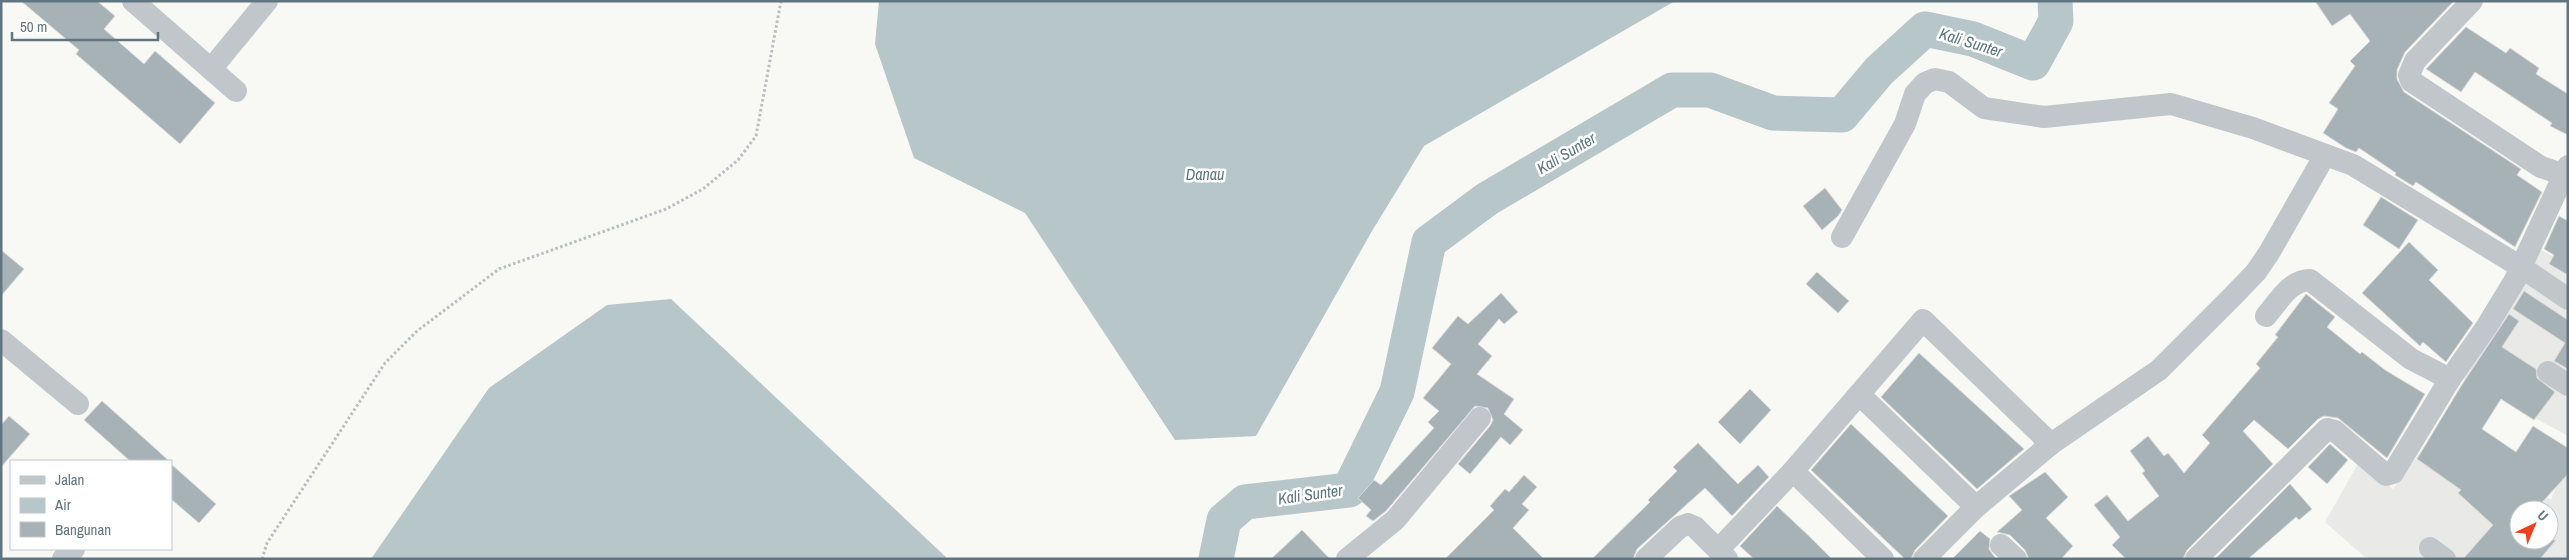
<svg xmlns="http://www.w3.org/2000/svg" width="2569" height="560" font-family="'Archivo Narrow',sans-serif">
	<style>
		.built { fill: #e9e9e8; fill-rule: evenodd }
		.water { fill: #b7c6c9 }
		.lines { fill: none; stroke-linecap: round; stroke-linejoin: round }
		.river { stroke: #b7c6c9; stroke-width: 35 }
		.building { fill: #a7b2b7; stroke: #dad9d7 }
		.path { stroke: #babec0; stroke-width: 3; stroke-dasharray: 2.5 2.5; stroke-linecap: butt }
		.minor { stroke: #c0c6c9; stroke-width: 22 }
		.labels { text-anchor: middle; stroke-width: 5; stroke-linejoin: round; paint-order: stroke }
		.water-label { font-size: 16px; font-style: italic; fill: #5c767c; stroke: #fff }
	</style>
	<rect width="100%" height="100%" fill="#f8f8f5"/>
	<g class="built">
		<path d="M2531 244 2568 265V436L2460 377Z"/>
		<path d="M2484 448 2551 500 2568 453V559H2367L2325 522 2359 462 2393 489 2421 451 2460 487ZM2519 510H2549V540H2519Z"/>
	</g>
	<g class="water">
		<path d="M879 1H1675L1424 146 1372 231 1256 436 1175 440 1025 213 914 158 875 44Z"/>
		<path d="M671 299 948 559H371L489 388 607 305Z"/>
	</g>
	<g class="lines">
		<path class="river" d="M1216 559 1224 520 1245 502 1349 490 1397 392 1429 242 1487 199 1672 90H1710L1773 113 1842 115 1879 71 1925 29 1973 39 2033 63 2056 21 2055 1"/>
	</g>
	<g class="building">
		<path d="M21 1H97L115 16 104 29 144 64 155 51 215 103 180 144 76 54 79 50Z"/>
		<path d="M2315 1H2454L2405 52 2397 70V79L2404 92 2521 169 2517 175 2542 192 2515 247 2416 182 2413 186 2395 175 2396 173 2359 148 2356 152 2346 148 2323 133 2338 109 2329 103 2355 66 2350 61 2370 41 2350 14 2332 26Z"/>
		<path d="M2466 27 2506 53 2510 48 2539 68 2536 74 2568 94V135L2550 126 2552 123 2475 72 2461 92 2426 69Z"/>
		<path d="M1825 188 1842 210 1838 216 1822 230 1803 206Z"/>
		<path d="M2381 197 2418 220 2399 249 2363 225Z"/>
		<path d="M2559 216 2568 221V275L2549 264 2554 255 2544 249Z"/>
		<path d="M2409 242 2438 270 2429 280 2473 323 2446 362 2423 342 2420 346 2362 293Z"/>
		<path d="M1 250 24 269 1 296Z"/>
		<path d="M1817 272 1849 301 1838 313 1806 284Z"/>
		<path d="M2524 291 2568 320V369L2554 361 2565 343 2513 309Z"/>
		<path d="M1501 293 1518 312 1504 324 1499 319 1478 344 1492 356 1477 374 1514 399 1504 414 1523 430 1510 445 1501 437 1470 474 1458 464 1490 426 1493 420 1488 408 1475 406 1386 511 1373 521 1366 516 1371 510 1358 498 1374 480 1381 485 1434 428 1428 422 1439 411 1423 398 1451 364 1432 348 1458 316 1468 324Z"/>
		<path d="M2306 294 2335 317 2327 327 2360 354 2362 352 2385 370 2425 394 2387 458 2338 418 2324 416 2318 419 2288 449 2254 420 2243 431 2273 464 2187 550 2183 559H2126L2112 545 2120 537 2094 505 2107 495 2128 521 2159 496 2142 473 2145 471 2130 451 2148 436 2164 456 2168 453 2184 473 2210 443 2202 435 2260 368 2256 364 2278 337 2275 335Z"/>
		<path d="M2509 314 2519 321 2502 347 2536 369 2537 378 2555 392 2534 420 2501 399 2482 429 2516 452 2533 426 2568 448V474L2535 510H2519V540H2556L2540 559H2463L2493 525 2458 493 2461 490 2417 459 2461 386Z"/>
		<path d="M1919 353 2024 449 1977 489 1881 397Z"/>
		<path d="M1750 389 1771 410 1740 444 1718 422Z"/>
		<path d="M102 401 147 441 169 461H130L84 420Z"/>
		<path d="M9 416 30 434 1 467V425Z"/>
		<path d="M1851 424 1948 516 1915 550 1911 559H1905L1811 470Z"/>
		<path d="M1698 443 1738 484 1758 465 1769 477 1732 516 1705 488 1637 549 1633 559H1592L1650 502 1648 500 1677 471 1673 467Z"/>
		<path d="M2330 444 2348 460 2327 484 2308 467Z"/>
		<path d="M171 464 216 504 199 523 171 499Z"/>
		<path d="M2045 472 2068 497 2046 518 2073 546 2061 559H2029L2025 550 2010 535 1997 532 2022 510 2009 496Z"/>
		<path d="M1524 475 1537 487 1522 504 1529 510 1513 528 1544 559H1445L1494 510 1490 506 1505 489 1509 492Z"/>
		<path d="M2290 484 2312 509 2299 520 2296 517 2248 559H2215Z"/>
		<path d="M1777 506 1811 538 1832 559H1754L1740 546Z"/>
		<path d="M1302 530 1330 559H1271Z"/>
		<path d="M1980 531 1990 539 1989 549 1996 559H1952Z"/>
	</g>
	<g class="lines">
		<path class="path" d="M262 559 267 543 385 363 417 331 499 269 666 209 703 189 738 160 756 136 781 1"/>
		<g class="minor">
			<path d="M133 1 236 91"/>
			<path d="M2472 1 2415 61 2409 75 2411 81 2541 167 2568 176"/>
			<path d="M211 69 267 1"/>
			<path d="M1842 237 1905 124 1915 94 1925 83 1935 79 1949 82 1984 108 2044 117 2171 104 2253 128 2353 165 2521 267 2568 299"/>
			<path d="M2266 316C2279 301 2290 280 2310 280L2411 359 2450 379"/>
			<path d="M1 340 78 404"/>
			<path d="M2548 372 2568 385"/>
			<path d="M1860 395 1976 507"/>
			<path d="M1793 471 1883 559"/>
			<path d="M2001 545 2016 559"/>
			<path d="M2430 548 2445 559"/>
			<path d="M1718 550 1793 471 1923 320 2051 444"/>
			<path d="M63 559 74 549"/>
			<path d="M1347 559 1395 520 1480 418"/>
			<path d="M1646 559 1680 527 1688 524 1695 527 1727 559"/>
			<path d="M1924 559 1976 507 2051 444 2159 370 2231 298 2256 272 2269 253 2325 155"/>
			<path d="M2196 559 2327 429 2335 431 2386 475 2393 473 2450 379 2487 326 2515 280 2568 166"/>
		</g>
	</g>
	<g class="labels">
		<g class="water-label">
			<text transform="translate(1971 42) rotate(17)" y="6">Kali Sunter</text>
			<text transform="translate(1566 153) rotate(-31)" y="6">Kali Sunter</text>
			<text x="1205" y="180">Danau</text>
			<text transform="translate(1310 494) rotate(-8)" y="6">Kali Sunter</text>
		</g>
	</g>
	<rect width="2569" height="560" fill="none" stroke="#617681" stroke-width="5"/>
	<rect x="10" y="460" width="162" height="90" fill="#ffffff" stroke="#c0c8cd"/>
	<rect x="20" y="476" width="25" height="8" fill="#c0c6c9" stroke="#c0c8cd"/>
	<text x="55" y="485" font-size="15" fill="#617681">Jalan</text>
	<rect x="20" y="498" width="25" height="15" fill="#b7c6c9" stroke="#c0c8cd"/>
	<text x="55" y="510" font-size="15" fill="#617681">Air</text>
	<rect x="20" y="522" width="25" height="15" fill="#a7b2b7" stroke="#c0c8cd"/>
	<text x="55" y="535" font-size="15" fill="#617681">Bangunan</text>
	<g transform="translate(2534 525) rotate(44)"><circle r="24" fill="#ffffff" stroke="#c0c8cd"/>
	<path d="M0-4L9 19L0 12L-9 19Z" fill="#ec4021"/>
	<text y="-8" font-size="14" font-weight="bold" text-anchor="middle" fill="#617681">U</text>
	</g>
	<path d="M12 32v8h146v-8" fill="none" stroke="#617681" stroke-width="2.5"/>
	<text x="20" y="32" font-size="15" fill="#617681" stroke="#ffffff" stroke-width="4" paint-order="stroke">50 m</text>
</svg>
